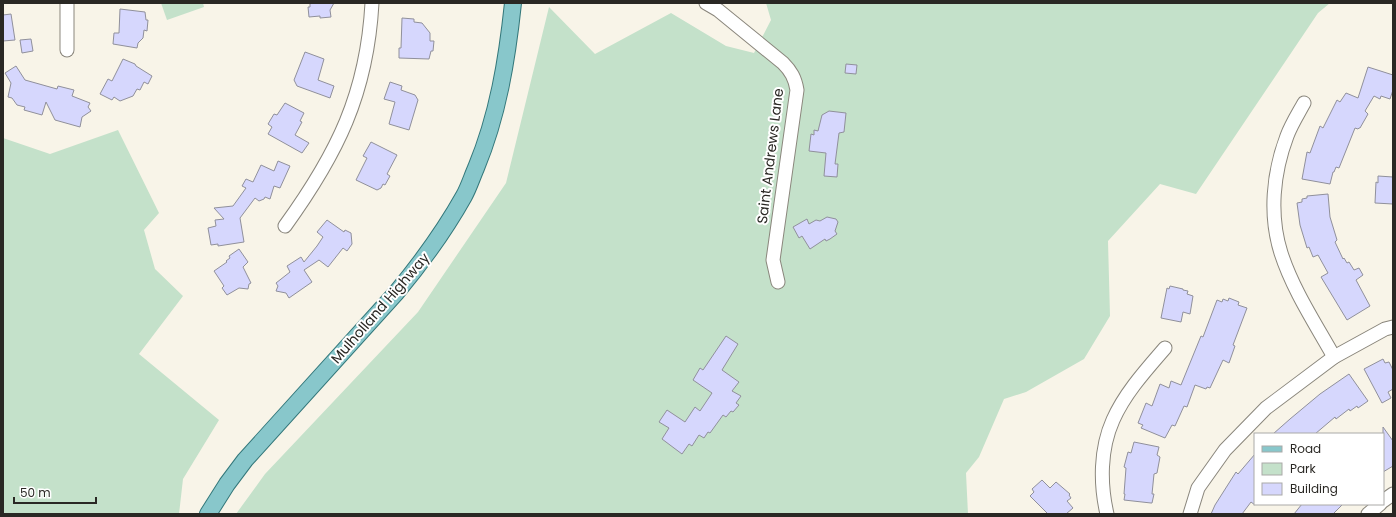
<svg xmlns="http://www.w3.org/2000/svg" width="1396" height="517" font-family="Poppins,sans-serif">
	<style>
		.green { fill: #c4e1ca }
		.building { fill: #d6d7fd; stroke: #90909b }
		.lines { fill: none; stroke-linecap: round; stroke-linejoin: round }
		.minor-casing { stroke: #8a867c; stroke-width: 15 }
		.major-casing { stroke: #33777a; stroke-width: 18 }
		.minor { stroke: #fff; stroke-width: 13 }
		.major { stroke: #88c7cb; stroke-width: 16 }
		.labels { text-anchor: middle; stroke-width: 4; stroke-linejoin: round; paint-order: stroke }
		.street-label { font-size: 14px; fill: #2a2824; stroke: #fff }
	</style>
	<rect width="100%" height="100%" fill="#f8f4e8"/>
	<g class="green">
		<path d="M161 3H203L204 7 167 20Z"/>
		<path d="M766 3H1330L1318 13 1196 194 1160 184 1108 241 1110 316 1084 359 1026 392 1004 399 979 457 966 473 968 514H236L265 474 418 312 506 183 549 7 595 54 671 13 726 46 754 53 771 20Z"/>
		<path d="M118 130 159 213 144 230 155 269 183 296 139 354 219 420 183 479 179 514H3V138L50 154Z"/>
	</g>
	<g class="building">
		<path d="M310 3H334L330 10 331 17 320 18V16L309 17 308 7H310Z"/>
		<path d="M120 9 145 12 146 20H148L147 31 144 30 143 38 138 43 137 48 113 44 114 33H119Z"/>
		<path d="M11 14 15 40 3 41V15Z"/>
		<path d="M402 18 414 19V22L422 23 430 33V41H434L433 51H431L429 59 399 58V48H401Z"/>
		<path d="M31 39 33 51 22 53 20 40Z"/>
		<path d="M305 52 324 59 318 80 334 86 330 98 297 86 294 80Z"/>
		<path d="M123 59 135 64 136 66 152 76 148 84 144 82 140 90 137 89 133 96 120 101 114 97 112 100 100 94 108 79 112 81Z"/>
		<path d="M846 64 857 65 856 74 845 73Z"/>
		<path d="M16 66 25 80 57 89 58 86 74 90 72 96 90 103 88 107 91 111 82 117 80 127 55 120 46 102 42 115 24 110 25 107 17 105 12 98 8 97 11 83 5 73Z"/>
		<path d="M1368 67 1393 75V90L1390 99 1381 96 1380 99 1374 96 1365 111 1368 114 1360 128H1359L1358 129 1355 128 1339 168 1336 167 1334 172H1333L1330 184 1302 179 1307 152 1310 153 1320 126 1323 128 1337 100 1340 102 1346 93 1358 98Z"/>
		<path d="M390 82 402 86 401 90 415 95 418 100 409 130 389 124 395 102 384 99Z"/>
		<path d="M285 103 304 113 300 121 302 122 295 135 309 143 302 153 268 134 272 127 268 124 274 114 277 115Z"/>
		<path d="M829 111 846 113 844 132 839 133 835 164H838L837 177 824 176 826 153 809 151 811 134 814 135V130L818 131 822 115Z"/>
		<path d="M371 142 397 155 387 174 390 176 385 185 383 184 381 188 377 190 356 180 367 158 363 156Z"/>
		<path d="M278 161 290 166 280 188 274 186 270 199 265 197 264 199 259 201 255 198 240 218 244 242 218 246V244L211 245 208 228 216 226 215 220 224 219 214 208 233 206 246 188 242 186 246 179 253 182 261 165 274 171Z"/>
		<path d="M1378 176 1393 177V204L1375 203 1376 182 1378 183Z"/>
		<path d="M1328 194 1330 217 1337 240 1335 242 1343 259 1344 258 1347 263 1349 262 1354 270 1359 268 1363 275 1356 280 1370 306 1347 320 1321 277 1328 273 1318 255 1313 257 1309 247 1307 248 1300 225 1297 203 1302 202V199L1307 198V196Z"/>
		<path d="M827 217 836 219 838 222 835 231 837 234 830 239 826 241 825 239 810 249 802 236 799 238 793 227 807 219 809 224 816 220 820 221Z"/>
		<path d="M327 220 344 232 345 230 351 233 352 244 347 251 343 248 328 267 319 260 304 270 312 282 289 298 286 293 276 291 278 286 276 283 290 272 287 266 301 257 304 262 317 246 323 237 317 232Z"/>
		<path d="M239 249 248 262 243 267 251 283 249 284 248 289 239 288 227 295 222 288 224 286 214 271 227 262 226 261 230 258 229 256Z"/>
		<path d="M1170 286 1183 289V290L1188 291 1187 294 1193 296 1190 314 1183 312 1181 322 1161 318 1167 288 1169 289Z"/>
		<path d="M1229 298 1239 302 1238 305 1247 308 1233 345 1235 346 1229 363 1223 360 1210 388 1207 387 1206 389 1195 385 1187 407 1184 406 1175 426 1172 425 1165 438 1141 428 1143 425 1138 423 1146 403 1152 406 1160 384 1169 388 1171 381 1181 385 1201 336 1203 337 1217 300 1222 302 1223 299 1228 301Z"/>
		<path d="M726 336 738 344 722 370 739 382 732 391 741 396 736 403 739 405 733 412 731 411 726 417 723 415 710 433 708 432 704 438 699 435 692 446 689 444 682 454 662 439 669 428 659 422 667 410 685 422 695 407 700 411 712 393 693 380 700 368 703 370Z"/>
		<path d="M1383 359 1385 363 1389 362 1393 370V389L1388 392 1391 398 1382 403 1364 369Z"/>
		<path d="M1349 374 1368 401 1358 408 1357 406 1350 411 1349 409 1336 419 1335 417 1315 434H1273L1290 419 1320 394Z"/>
		<path d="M1383 427 1393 441V466L1383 472Z"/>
		<path d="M1134 442 1159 447 1157 455 1160 457 1157 473 1154 474 1152 494H1154L1152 503H1151L1124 500 1125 494H1124L1126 468 1124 467 1128 452 1131 453Z"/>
		<path d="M1255 454V505L1251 502 1242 514H1211L1215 505 1236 472 1238 474Z"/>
		<path d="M1042 480 1050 488 1056 482 1070 494 1069 495 1071 498 1067 501 1073 508 1066 514H1048L1030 496 1034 492 1032 489Z"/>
		<path d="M1302 504H1343L1333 514H1294Z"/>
	</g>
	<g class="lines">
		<defs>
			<g id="minor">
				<path d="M706 3 718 10 783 63C791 71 795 78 797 90L773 260 778 282"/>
				<path d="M67 50V3"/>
				<path d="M1304 103C1298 114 1291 125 1287 136 1273 173 1269 215 1281 253 1293 290 1315 323 1334 357"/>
				<path d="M285 226C337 154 367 94 372 3"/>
				<path d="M1383 501 1393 494"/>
				<path d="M1107 514C1100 484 1100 449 1113 420 1125 393 1146 370 1165 348"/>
				<path d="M1190 514 1198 488 1225 450 1266 408 1334 357 1385 329 1393 327"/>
				<path d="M1368 514 1380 504"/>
			</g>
			<path id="major" d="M208 514 227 484 245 460 396 293C421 263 445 230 464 196 469 187 472 177 476 168 498 115 507 60 513 3"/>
		</defs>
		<use href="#minor" class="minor-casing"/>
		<use href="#major" class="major-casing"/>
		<use href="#minor" class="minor"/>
		<use href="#major" class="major"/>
	</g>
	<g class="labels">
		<g class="street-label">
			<text transform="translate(770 156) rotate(-83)" y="5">Saint Andrews Lane</text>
			<text transform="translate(380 308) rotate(-49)" y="5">Mulholland Highway</text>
		</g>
	</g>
	<rect width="1396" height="517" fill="none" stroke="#2a2824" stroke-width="8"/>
	<rect x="1254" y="433" width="130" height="72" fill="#ffffff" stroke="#aaa9a7"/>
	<rect x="1262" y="446" width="20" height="6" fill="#88c7cb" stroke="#aaa9a7"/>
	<text x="1290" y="453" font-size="12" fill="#2a2824">Road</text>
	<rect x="1262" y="463" width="20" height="12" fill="#c4e1ca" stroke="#aaa9a7"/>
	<text x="1290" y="473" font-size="12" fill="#2a2824">Park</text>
	<rect x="1262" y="483" width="20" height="12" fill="#d6d7fd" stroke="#aaa9a7"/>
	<text x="1290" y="493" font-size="12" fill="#2a2824">Building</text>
	<path d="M14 497v6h82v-6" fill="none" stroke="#2a2824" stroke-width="2"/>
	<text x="20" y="497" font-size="12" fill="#2a2824" stroke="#ffffff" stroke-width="3" paint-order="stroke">50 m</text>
</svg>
